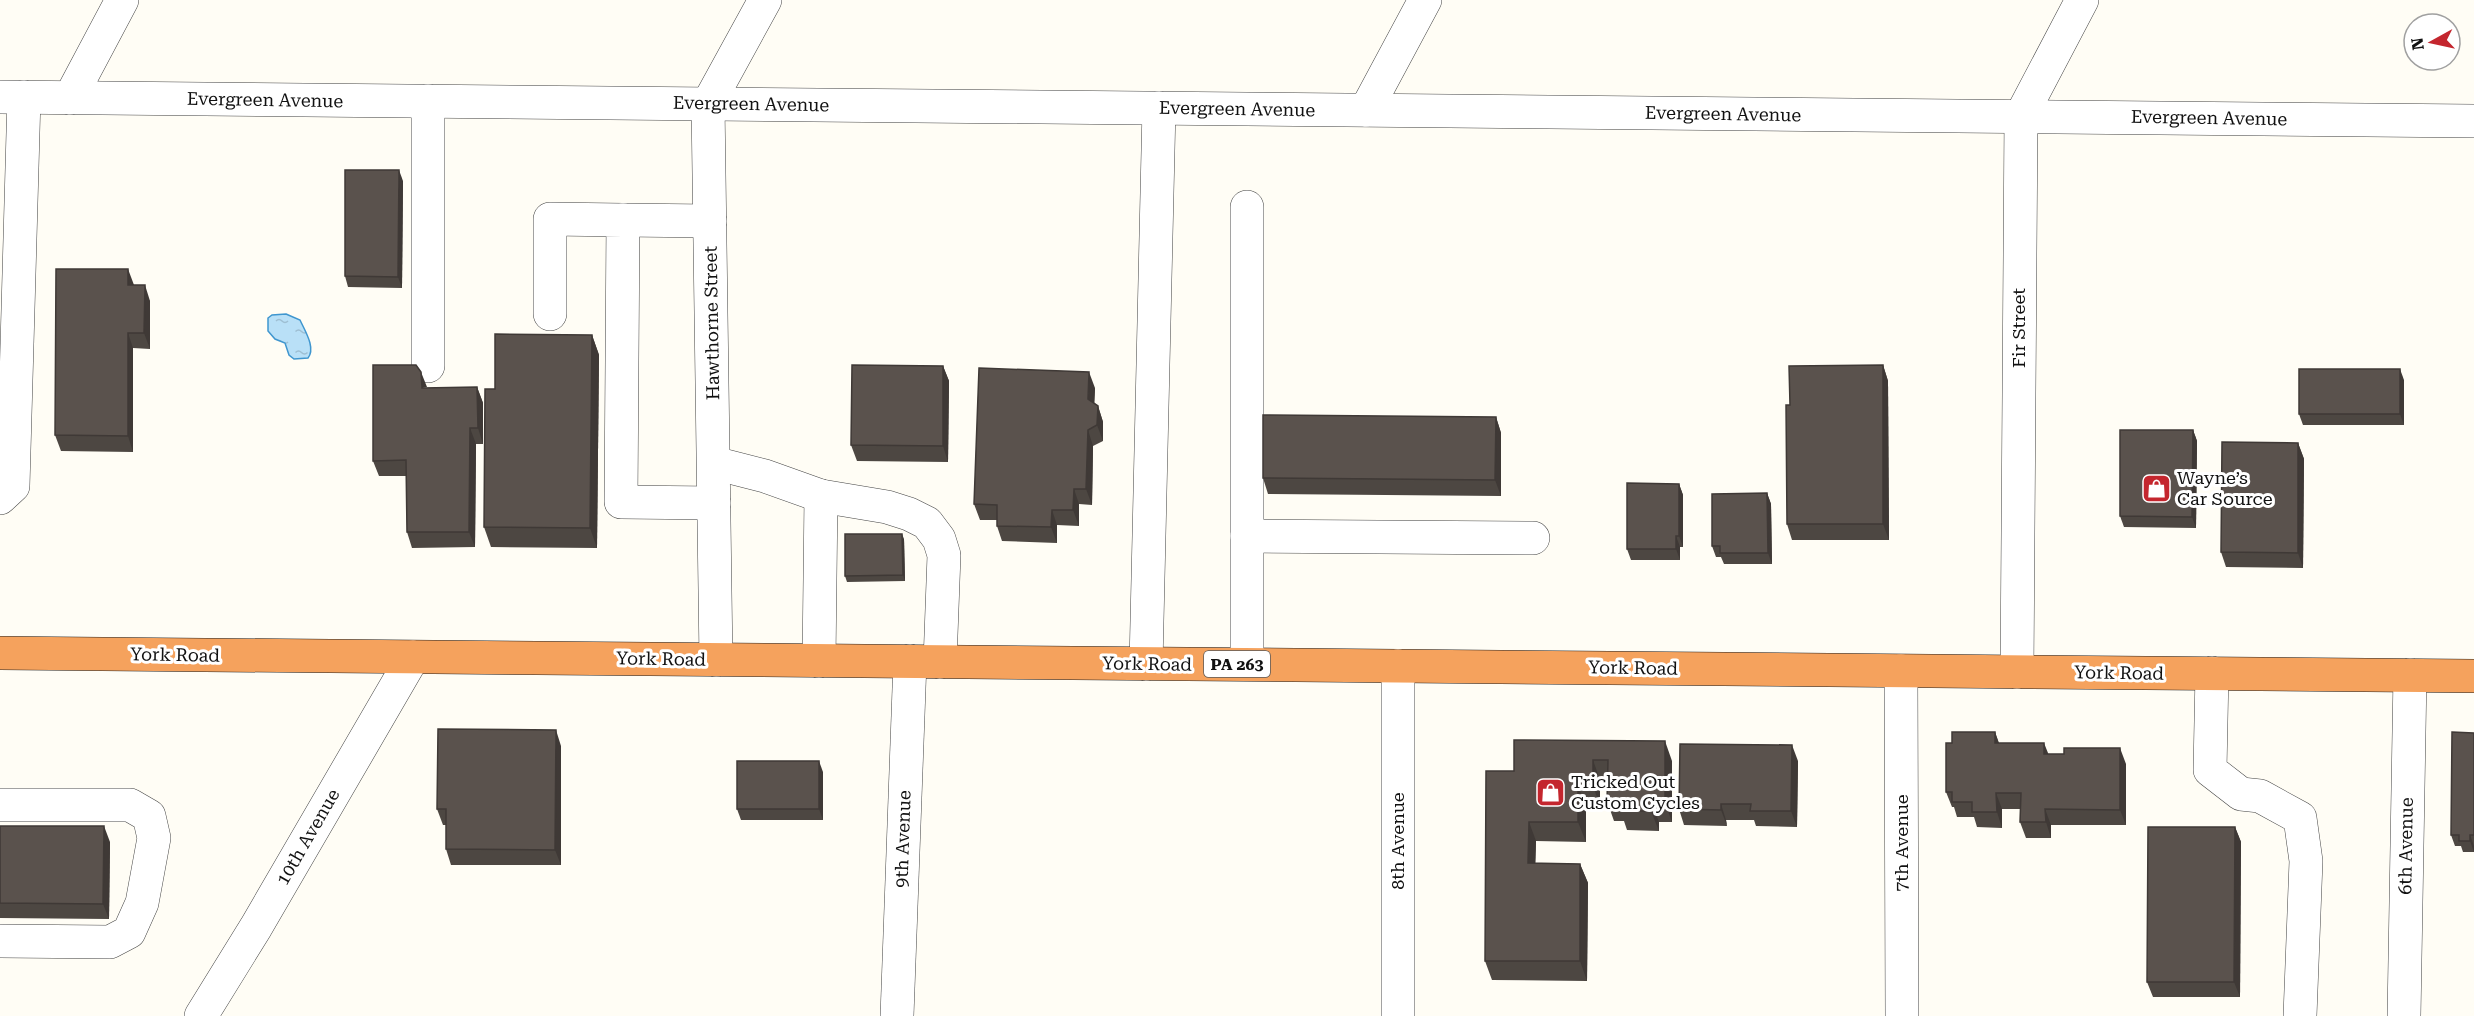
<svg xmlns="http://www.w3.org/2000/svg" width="2474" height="1016" font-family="'Roboto Serif',serif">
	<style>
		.water { fill: url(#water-ripples); stroke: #3f96cf; stroke-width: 1.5 }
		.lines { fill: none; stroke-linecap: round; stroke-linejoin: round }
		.minor-casing { stroke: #444; stroke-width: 34 }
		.highway-casing { stroke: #222; stroke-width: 34 }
		.minor { stroke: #fff; stroke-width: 33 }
		.highway { stroke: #f5a25d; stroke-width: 33 }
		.wall { fill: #4d4742 }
		.shaded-wall { fill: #3f3936 }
		.building { fill: #5a524d; stroke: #3f3936; stroke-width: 1.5 }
		.labels { text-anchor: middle; stroke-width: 6; stroke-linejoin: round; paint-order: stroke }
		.shield { fill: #fff; stroke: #585858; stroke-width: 1.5 }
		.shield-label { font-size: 16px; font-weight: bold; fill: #111 }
		.street-label { font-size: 18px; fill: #111; stroke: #fff }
		.poi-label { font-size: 18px; fill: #111; stroke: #fff; text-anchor: start }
	</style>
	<defs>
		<pattern id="water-ripples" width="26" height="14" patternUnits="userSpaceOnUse" patternTransform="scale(1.5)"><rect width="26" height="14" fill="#b9e0f7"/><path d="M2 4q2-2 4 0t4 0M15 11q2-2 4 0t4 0" fill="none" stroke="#9ebfd3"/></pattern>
	</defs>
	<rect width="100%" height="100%" fill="#fffdf5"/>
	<path class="water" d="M286 314 300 320C305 331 316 348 308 358L294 359 289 355 285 343 275 339 268 331V318L272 315Z"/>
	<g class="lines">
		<defs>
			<g id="minor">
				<path d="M0 97 2474 121"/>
				<path d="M70 98 122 0"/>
				<path d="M428 101V366"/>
				<path d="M1366 110 1425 0"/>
				<path d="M623 220 710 221"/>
				<path d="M550 314V219L623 220 621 502 714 503"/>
				<path d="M714 463 765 476 821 496 887 507 909 514 927 523 939 539 944 555 940 662"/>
				<path d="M0 498 13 486 24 97"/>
				<path d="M1247 536 1533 538"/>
				<path d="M716 660 708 104 765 0"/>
				<path d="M819 661 821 496"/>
				<path d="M1146 664 1159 108"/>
				<path d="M1247 664V207"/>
				<path d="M1901 671 1902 1016"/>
				<path d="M2017 672 2021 116 2082 0"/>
				<path d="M2212 673 2210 770 2241 794 2260 796 2300 818 2306 861 2300 1016"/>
				<path d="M0 805H130L149 816 154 838 142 903 129 932 110 942 0 941"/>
				<path d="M201 1016 256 927 413 657"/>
				<path d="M897 1016 910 661"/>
				<path d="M1398 1016V666"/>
				<path d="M2404 1016 2410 675"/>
			</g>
			<path id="highway" d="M0 653 2474 676"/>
		</defs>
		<use href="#minor" class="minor-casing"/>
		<use href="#highway" class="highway-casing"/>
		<use href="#minor" class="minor"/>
		<use href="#highway" class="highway"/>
	</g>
	<g class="wall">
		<path d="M403 181 402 288 348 287 345 276Z"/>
		<path d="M134 285 150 301V349L133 348V452L61 451 55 435Z"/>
		<path d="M592 335 599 355 597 548 491 547 484 527 495 389Z"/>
		<path d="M1883 365 1888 381 1889 540H1792L1787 524 1790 405Z"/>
		<path d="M943 366 949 381 948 462 857 461 851 445Z"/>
		<path d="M2404 380V425H2303L2299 414Z"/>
		<path d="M477 387 483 403V444H476L475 547 412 548 407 532 406 476H379L373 461 427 388Z"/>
		<path d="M1095 388 1094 403 1098 406 1103 422V441L1093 446 1092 505 1079 504V526L1057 525V543L1002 541 997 526V520H980L974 504Z"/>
		<path d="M1496 417 1501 433V496L1268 494 1263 478Z"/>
		<path d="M2193 430 2197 441 2196 528 2124 527 2120 516Z"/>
		<path d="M2298 443 2304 459 2303 568 2226 567 2221 552Z"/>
		<path d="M1679 484 1683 495V547H1680V560H1631L1627 549Z"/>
		<path d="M1767 493 1771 504 1772 564H1724L1721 557H1716L1712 546Z"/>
		<path d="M904 539 905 581 847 582 845 576Z"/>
		<path d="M1995 732 1999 743 2048 754 2126 764V825H2051V838H2026L2020 822V809H2002V828L1977 827 1974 817H1957L1954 807H1952L1946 792Z"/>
		<path d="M2474 733V852H2463L2461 846H2455L2451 835Z"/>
		<path d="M1514 740 1672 761V822H1659V831L1627 830 1624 821H1614L1607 801 1608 779 1600 780V806H1586V842L1536 841 1535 863 1580 864 1588 883 1587 981 1492 980 1485 961 1514 771Z"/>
		<path d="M561 746V865H451L446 849V825H443L437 809Z"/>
		<path d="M1798 761 1797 827 1756 826 1754 820H1726L1727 826 1684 825 1679 809Z"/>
		<path d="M823 772V820H741L737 809Z"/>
		<path d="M0 826 110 842 109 919 0 918Z"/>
		<path d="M2235 827 2241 842 2240 997H2153L2147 982Z"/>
	</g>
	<g class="shaded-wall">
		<path d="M399 170 403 181 402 288 398 277Z"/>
		<path d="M128 269 134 285V301L128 285Z"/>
		<path d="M145 285 150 301V349L144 333Z"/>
		<path d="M128 333 133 348V452L128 436Z"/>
		<path d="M592 335 599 355 597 548 590 528Z"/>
		<path d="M1883 365 1888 381 1889 540 1883 524Z"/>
		<path d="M943 366 949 381 948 462 943 446Z"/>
		<path d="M2400 369 2404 380V425L2400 414Z"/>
		<path d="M421 372 427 387 422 388Z"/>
		<path d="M1089 372 1095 388 1094 414 1088 399Z"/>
		<path d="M477 387 483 403V444L478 428Z"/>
		<path d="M1098 406 1103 422V441L1097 425Z"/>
		<path d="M1496 417 1501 433V496L1495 480Z"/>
		<path d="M470 428 476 444 475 547 469 532Z"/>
		<path d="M1088 430 1093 446 1092 505 1086 489Z"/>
		<path d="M2193 430 2197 441 2196 528 2192 517Z"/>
		<path d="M2298 443 2304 459 2303 568 2298 553Z"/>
		<path d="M1679 484 1683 495V547L1679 536Z"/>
		<path d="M1074 489 1079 504V526L1073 510Z"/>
		<path d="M1767 493 1771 504 1772 564 1768 553Z"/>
		<path d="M1052 510 1057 525V543L1051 527Z"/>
		<path d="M902 534 904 539 905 581 903 575Z"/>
		<path d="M1676 536 1680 547V560L1676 549Z"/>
		<path d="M556 730 561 746V865L555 850Z"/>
		<path d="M1995 732 2000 747 1995 743Z"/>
		<path d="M1665 741 1672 761V822L1665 803Z"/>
		<path d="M2044 743 2050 758 2044 754Z"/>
		<path d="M1792 745 1798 761 1797 827 1791 811Z"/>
		<path d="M2120 748 2126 764V825L2120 810Z"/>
		<path d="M1593 760 1600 780V806L1593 786Z"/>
		<path d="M819 761 823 772V820L819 809Z"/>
		<path d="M1578 786 1586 806V842L1578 822Z"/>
		<path d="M1996 793 2002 809V828L1997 812Z"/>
		<path d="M1651 802 1659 822V831L1651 811Z"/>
		<path d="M1721 804 1726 820 1727 826 1721 810Z"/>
		<path d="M2045 809 2051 825V838L2046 822Z"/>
		<path d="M1529 822 1536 841 1535 883 1528 863Z"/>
		<path d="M104 826 110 842 109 919 103 904Z"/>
		<path d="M2235 827 2241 842 2240 997 2234 982Z"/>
		<path d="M2470 835 2474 846V852L2470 841Z"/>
		<path d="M1580 864 1588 883 1587 981 1580 961Z"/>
	</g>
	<g class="building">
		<path d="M345 170H399L398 277 345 276Z"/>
		<path d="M56 269H128V285H145L144 333H128V436L55 435Z"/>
		<path d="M495 334 592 335 590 528 484 527 485 389H495Z"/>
		<path d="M373 365H416L421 372 422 388 477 387 478 428H470L469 532H407L406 460 373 461Z"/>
		<path d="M852 365 943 366V446L851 445Z"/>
		<path d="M1883 365V524H1787L1786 405H1790L1789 366Z"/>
		<path d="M979 368 1089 372 1088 399 1098 406 1097 425 1088 430 1086 489H1074L1073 510H1052L1051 527 997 526V505L974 504Z"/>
		<rect x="2299" y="369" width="101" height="45"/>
		<path d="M1263 415 1496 417 1495 480 1263 478Z"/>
		<path d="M2120 430H2193L2192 517 2120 516Z"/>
		<path d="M2222 442 2298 443V553L2221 552Z"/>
		<path d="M1627 483 1679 484V536H1676V549H1627Z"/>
		<path d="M1767 493 1768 553H1720V546H1712V494Z"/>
		<path d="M845 534H902L903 575 845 576Z"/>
		<path d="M438 729 556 730 555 850 446 849V809H437Z"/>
		<path d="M1952 732H1995V743H2044V754H2064V748H2120V810L2045 809 2046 822H2020L2021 793H1996L1997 812H1972V802H1952V792H1946V743H1952Z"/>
		<path d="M2452 732 2474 733V835H2470V841H2459V835H2451Z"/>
		<path d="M1514 740 1665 741V803L1651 802V811H1620V802L1607 801 1608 760H1593V786H1578V822H1529L1528 863 1580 864V961H1485L1486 771H1514Z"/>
		<path d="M1680 744 1792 745 1791 811H1750L1751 804H1721V810L1679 809Z"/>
		<rect x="737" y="761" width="82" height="48"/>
		<path d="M0 826H104L103 904 0 903Z"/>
		<path d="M2148 827H2235L2234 982H2147Z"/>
	</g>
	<defs>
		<symbol id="shop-square" viewBox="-11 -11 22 22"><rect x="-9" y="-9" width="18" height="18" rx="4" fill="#c4262e" stroke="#fff"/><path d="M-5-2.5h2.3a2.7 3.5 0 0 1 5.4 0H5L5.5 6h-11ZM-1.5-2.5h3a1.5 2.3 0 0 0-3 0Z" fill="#fff"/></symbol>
	</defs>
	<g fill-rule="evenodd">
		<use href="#shop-square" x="2140" y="472" width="33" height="33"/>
		<use href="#shop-square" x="1534" y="776" width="33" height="33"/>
	</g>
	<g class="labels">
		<rect class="shield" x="1204" y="651" width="66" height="26" rx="4.5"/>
		<g class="shield-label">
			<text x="1237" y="670">PA 263</text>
		</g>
		<g class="street-label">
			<text transform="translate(265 100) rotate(1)" y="6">Evergreen Avenue</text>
			<text transform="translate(751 104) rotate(1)" y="6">Evergreen Avenue</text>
			<text transform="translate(1237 109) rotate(1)" y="6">Evergreen Avenue</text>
			<text transform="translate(1723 114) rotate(1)" y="6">Evergreen Avenue</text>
			<text transform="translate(2209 118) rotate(1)" y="6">Evergreen Avenue</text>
			<text transform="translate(712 323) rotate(-91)" y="6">Hawthorne Street</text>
			<text transform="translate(2019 328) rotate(-90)" y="6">Fir Street</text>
			<text transform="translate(175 655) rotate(1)" y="6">York Road</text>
			<text transform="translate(661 659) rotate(1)" y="6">York Road</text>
			<text transform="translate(1147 664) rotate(1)" y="6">York Road</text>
			<text transform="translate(1633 668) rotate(1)" y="6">York Road</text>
			<text transform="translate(2119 673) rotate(1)" y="6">York Road</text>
			<text transform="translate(308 837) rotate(-60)" y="6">10th Avenue</text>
			<text transform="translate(903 839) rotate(-88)" y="6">9th Avenue</text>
			<text transform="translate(1398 841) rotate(-90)" y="6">8th Avenue</text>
			<text transform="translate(1902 843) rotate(-90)" y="6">7th Avenue</text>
			<text transform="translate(2406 846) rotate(-89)" y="6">6th Avenue</text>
		</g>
		<g class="poi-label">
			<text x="2177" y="484">Wayne’s<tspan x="2177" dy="21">Car Source</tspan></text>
			<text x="1571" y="788">Tricked Out<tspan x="1571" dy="21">Custom Cycles</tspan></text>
		</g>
	</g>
	<g transform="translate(2432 42) rotate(262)"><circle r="28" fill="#ffffff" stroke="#a0a0a0" stroke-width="1.5"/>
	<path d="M0-4.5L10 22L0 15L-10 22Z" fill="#c4262e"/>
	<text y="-9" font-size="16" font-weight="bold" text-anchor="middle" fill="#111111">N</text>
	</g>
</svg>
